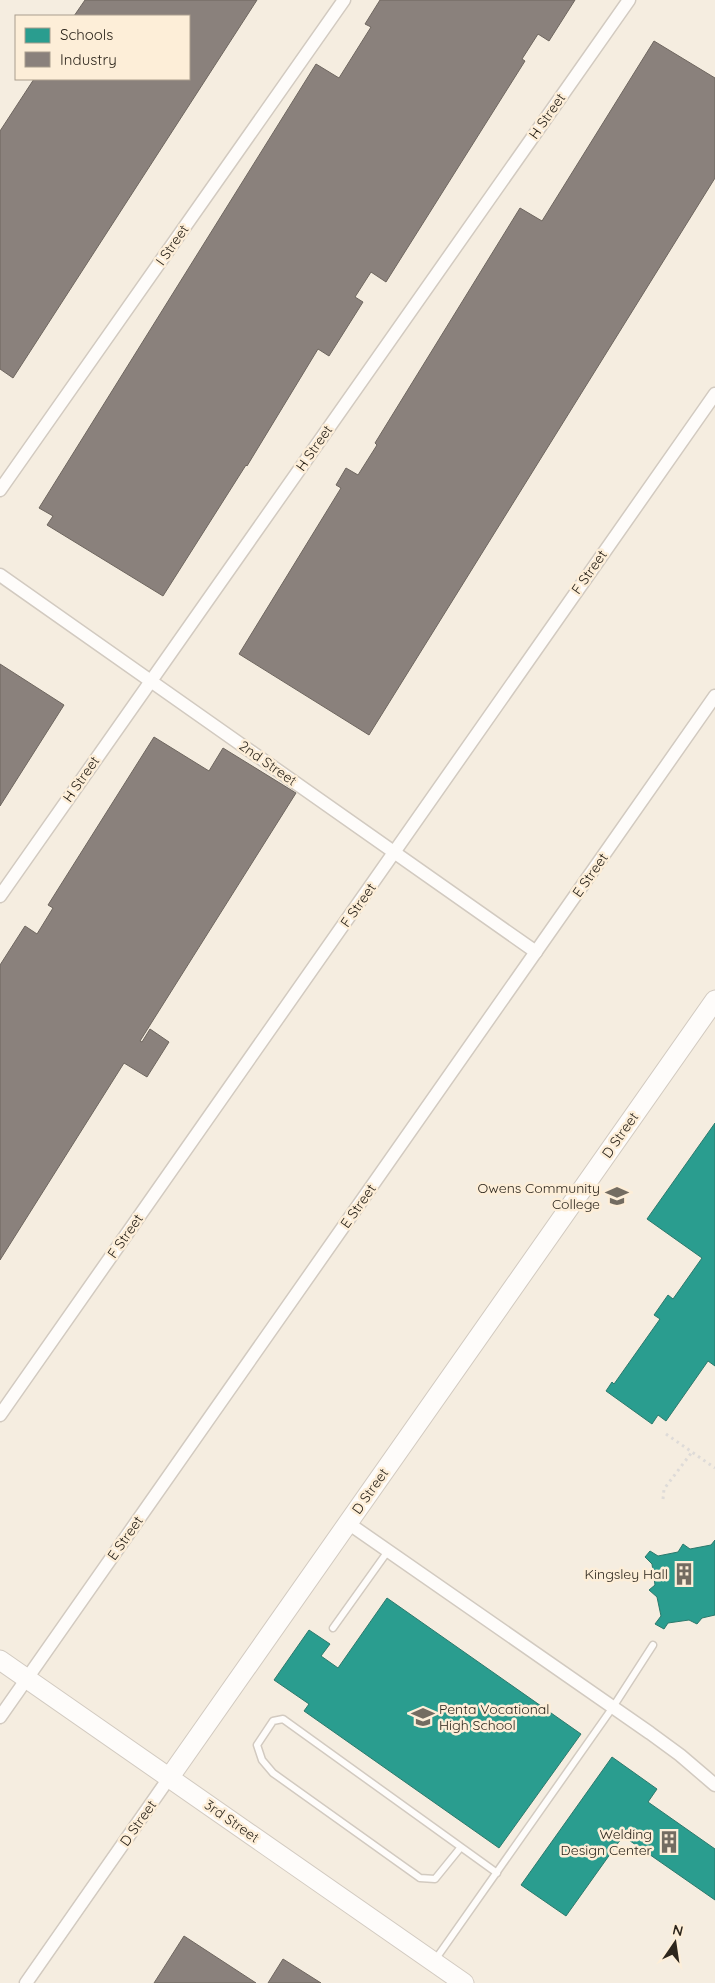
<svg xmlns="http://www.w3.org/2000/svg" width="715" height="1983" font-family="Quicksand,sans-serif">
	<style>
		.schools { fill: #2a9d8f; stroke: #2b796c }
		.industry { fill: #8a817c; stroke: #6e665f }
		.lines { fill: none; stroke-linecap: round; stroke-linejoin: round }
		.lane-casing { stroke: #d2cac0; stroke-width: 9 }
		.street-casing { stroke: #d2cac0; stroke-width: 15 }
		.secondary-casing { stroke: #d2cac0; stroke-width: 21 }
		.path { stroke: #dedbd8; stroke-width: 3; stroke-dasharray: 2.5 4; stroke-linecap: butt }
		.lane { stroke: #fefcfa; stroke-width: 6 }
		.street { stroke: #fefcfa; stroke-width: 12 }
		.secondary { stroke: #fefcfa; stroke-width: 19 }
		.labels { text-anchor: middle; stroke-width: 5; stroke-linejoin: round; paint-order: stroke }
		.street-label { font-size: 14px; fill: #2d261c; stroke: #fdeed8 }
		.poi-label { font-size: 14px; fill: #2d261c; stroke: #fdeed8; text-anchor: end }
	</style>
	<rect width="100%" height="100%" fill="#f5ede0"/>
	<g class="schools">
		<path d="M715 1123V1366L708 1361 666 1421 658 1415 652 1424 606 1391 612 1382 614 1384 660 1319 654 1315 668 1295 673 1299 702 1258 647 1219Z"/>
		<path d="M715 1540V1615L702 1618 697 1624 689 1620 668 1623 664 1629 655 1624 661 1616 657 1597 649 1590 655 1585 652 1564 645 1557 650 1551 658 1556 678 1552 683 1544 690 1549 711 1545Z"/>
		<path d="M387 1598 581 1734 499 1848 304 1711 309 1704 274 1680 309 1630 330 1644 321 1656 338 1668Z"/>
		<path d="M612 1757 657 1789 648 1802 715 1849V1900L623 1836 566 1916 521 1885Z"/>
	</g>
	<g class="industry">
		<path d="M85 0H257L13 378 0 369V131L34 79H189V16H74Z"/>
		<path d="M380 0H575L549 41 538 34 522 59 525 61 386 282 371 272 355 297 363 302 329 356 318 349 247 466 246 465 163 596 47 525 53 516 39 508 316 64 339 78 371 27 365 24Z"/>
		<path d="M654 41 715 78V178L369 735 239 654 341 488 336 485 346 468 358 475 377 445 375 443 520 208 542 221Z"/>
		<path d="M0 664 64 705 0 806Z"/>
		<path d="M154 737 209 771 223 748 296 793 140 1041 142 1042 150 1029 169 1042 147 1077 124 1063 0 1260V965L25 926 37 934 53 908 48 905Z"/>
		<path d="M184 1936 256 1983H154Z"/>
		<path d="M283 1959 321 1983H268Z"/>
	</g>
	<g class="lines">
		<defs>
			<g id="lane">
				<path d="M333 1628 388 1551"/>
				<path d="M461 1847 435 1879 420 1878 273 1773 262 1760 257 1745 273 1721 283 1719 497 1873"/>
				<path d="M435 1960 613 1707 653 1645"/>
			</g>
			<g id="street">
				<path d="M0 490 344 0"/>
				<path d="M0 575 536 952"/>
				<path d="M0 896 629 0"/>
				<path d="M0 1415 715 394"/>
				<path d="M348 1523 650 1733 680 1755 715 1785"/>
				<path d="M0 1717 715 696"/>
				<path d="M26 1983 169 1778"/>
			</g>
			<g id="secondary">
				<path d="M0 1660 464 1983"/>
				<path d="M169 1778 715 1000"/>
			</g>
		</defs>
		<use href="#lane" class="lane-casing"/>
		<use href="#street" class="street-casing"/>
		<use href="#secondary" class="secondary-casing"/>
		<g class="path">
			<path d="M666 1434 715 1468"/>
			<path d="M663 1499 664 1489 692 1452"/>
		</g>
		<use href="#lane" class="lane"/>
		<use href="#street" class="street"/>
		<use href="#secondary" class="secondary"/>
	</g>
	<defs>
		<symbol id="university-bare" viewBox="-9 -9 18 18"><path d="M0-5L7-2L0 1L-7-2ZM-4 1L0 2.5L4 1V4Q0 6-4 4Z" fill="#736c61" stroke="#fdeed8" stroke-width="2.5" paint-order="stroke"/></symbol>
		<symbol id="building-bare" viewBox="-9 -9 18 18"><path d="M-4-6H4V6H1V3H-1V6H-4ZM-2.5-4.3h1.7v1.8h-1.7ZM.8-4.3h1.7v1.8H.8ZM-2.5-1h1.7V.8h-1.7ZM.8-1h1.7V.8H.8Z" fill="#736c61" stroke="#fdeed8" stroke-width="2.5" paint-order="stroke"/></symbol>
		<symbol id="school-bare" viewBox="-9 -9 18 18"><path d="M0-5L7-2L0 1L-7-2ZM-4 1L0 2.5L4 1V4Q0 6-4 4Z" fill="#736c61" stroke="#fdeed8" stroke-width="2.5" paint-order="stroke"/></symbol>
	</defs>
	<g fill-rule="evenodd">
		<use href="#university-bare" x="601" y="1180" width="32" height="32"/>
		<use href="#building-bare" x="668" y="1558" width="32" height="32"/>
		<use href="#school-bare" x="407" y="1701" width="32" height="32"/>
		<use href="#building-bare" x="653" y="1826" width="32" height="32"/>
	</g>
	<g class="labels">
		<g class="street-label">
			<text transform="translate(547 116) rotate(-55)" y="5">H Street</text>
			<text transform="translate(172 245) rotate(-55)" y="5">I Street</text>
			<text transform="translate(314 448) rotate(-55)" y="5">H Street</text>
			<text transform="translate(589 572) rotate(-55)" y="5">F Street</text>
			<text transform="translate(268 763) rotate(35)" y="5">2nd Street</text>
			<text transform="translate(81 779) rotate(-55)" y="5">H Street</text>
			<text transform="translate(590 875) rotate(-55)" y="5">E Street</text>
			<text transform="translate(358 905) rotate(-55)" y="5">F Street</text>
			<text transform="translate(620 1135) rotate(-55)" y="5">D Street</text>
			<text transform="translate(358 1206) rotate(-55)" y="5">E Street</text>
			<text transform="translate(125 1236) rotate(-55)" y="5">F Street</text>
			<text transform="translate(370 1491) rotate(-55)" y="5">D Street</text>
			<text transform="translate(125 1538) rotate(-55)" y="5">E Street</text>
			<text transform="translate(232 1821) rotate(35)" y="5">3rd Street</text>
			<text transform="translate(138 1823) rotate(-55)" y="5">D Street</text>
		</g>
		<g class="poi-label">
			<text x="600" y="1193">Owens Community<tspan x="600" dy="16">College</tspan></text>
			<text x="668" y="1579">Kingsley Hall</text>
			<text x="439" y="1714" text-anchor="start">Penta Vocational<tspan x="439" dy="16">High School</tspan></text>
			<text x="652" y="1839">Welding<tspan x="652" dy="16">Design Center</tspan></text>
		</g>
	</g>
	<rect x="15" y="15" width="175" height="65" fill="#fdeed8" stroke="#aa9e8d"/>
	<rect x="25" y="28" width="25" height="15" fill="#2a9d8f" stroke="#aa9e8d"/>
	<text x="60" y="40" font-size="15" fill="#2d261c">Schools</text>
	<rect x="25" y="52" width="25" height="15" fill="#8a817c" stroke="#aa9e8d"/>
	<text x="60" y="65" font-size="15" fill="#2d261c">Industry</text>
	<g transform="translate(675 1943) rotate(13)" stroke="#fdeed8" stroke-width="4" paint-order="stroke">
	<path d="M0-4L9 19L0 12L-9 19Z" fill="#2d261c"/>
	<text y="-8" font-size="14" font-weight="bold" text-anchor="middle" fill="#2d261c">N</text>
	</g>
</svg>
